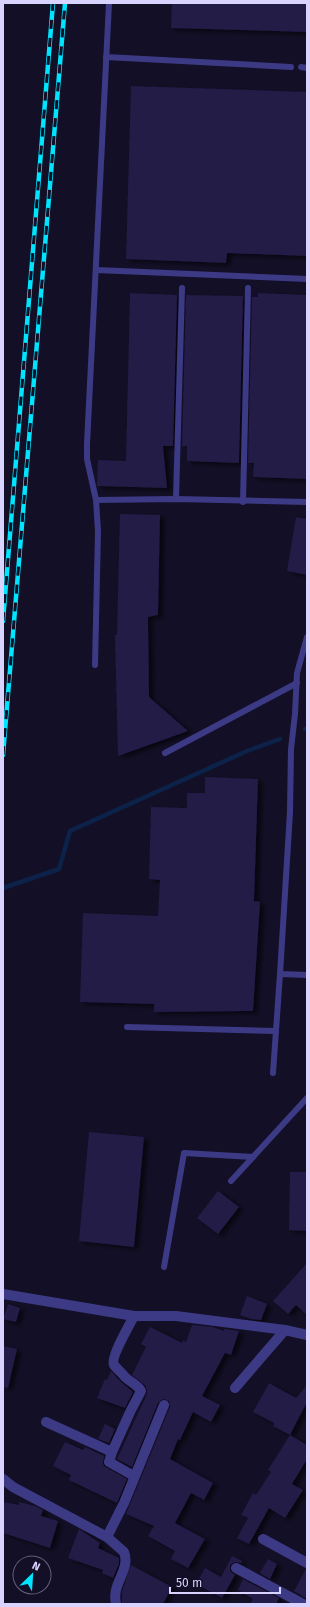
<svg xmlns="http://www.w3.org/2000/svg" width="310" height="1607" font-family="'Fira Sans',sans-serif">
	<style>
		.lines { fill: none; stroke-linecap: round; stroke-linejoin: round }
		.stream { stroke: #0c2248; stroke-width: 4.5 }
		.building { fill: #241b47; filter: url(#shadow) }
		.service { stroke: #3d3a85; stroke-width: 6 }
		.minor { stroke: #3d3a85; stroke-width: 10 }
		.rail-casing { stroke: #00e5ff; stroke-width: 4.5 }
		.rail { stroke: #130f26; stroke-width: 3; stroke-dasharray: 9; stroke-linecap: butt }
	</style>
	<defs>
		<filter id="shadow"><feDropShadow dx="4.5" dy="2.5" stdDeviation="2" flood-color="#0009"/></filter>
	</defs>
	<rect width="100%" height="100%" fill="#130f26"/>
	<g class="lines">
		<g class="stream">
			<path d="M305 729H307"/>
			<path d="M3 888 59 869 70 831 247 751 280 739"/>
		</g>
	</g>
	<g class="building">
		<path d="M172 3H307V32L171 28Z"/>
		<path d="M131 86 307 92V256L227 253 226 263 126 259Z"/>
		<path d="M130 293 177 295 173 446H163L167 488 97 486V484L98 460 126 461Z"/>
		<path d="M258 293 307 295V479L253 477 254 463H248L252 297H258Z"/>
		<path d="M186 295 243 296 239 463 187 461V446H182Z"/>
		<path d="M120 514 160 515 158 615 148 617 149 697 188 731 118 756 115 635H117Z"/>
		<path d="M296 517 307 519V575L287 571Z"/>
		<path d="M205 777 258 779 254 901 260 902 253 1011 154 1012V1004L80 1002 83 913 158 916 160 880 149 879 151 807 187 808V793H205Z"/>
		<path d="M89 1132 144 1137 134 1247 79 1241Z"/>
		<path d="M290 1172H307V1231L289 1230Z"/>
		<path d="M218 1191 239 1207 218 1234 197 1218Z"/>
		<path d="M307 1263V1315L296 1305 288 1314 273 1301Z"/>
		<path d="M247 1296 267 1304 261 1320 251 1319 240 1315Z"/>
		<path d="M8 1304 20 1308 16 1322 3 1319Z"/>
		<path d="M192 1325 213 1327 224 1331V1329L239 1331 231 1355 225 1353 202 1396 220 1405 211 1422 193 1412 180 1440 178 1439 170 1459 213 1483 204 1500 191 1493 175 1523 205 1539 188 1568 171 1559 175 1551 148 1536 154 1526 126 1514 170 1407 169 1401 163 1399 158 1403 132 1467 117 1459 147 1394V1390L145 1385 132 1375 146 1347 141 1344 150 1327 182 1343 183 1340 186 1342Z"/>
		<path d="M3 1346 17 1349 8 1388 3 1387Z"/>
		<path d="M111 1371 121 1382 133 1392 125 1408 97 1398 105 1379 107 1380Z"/>
		<path d="M269 1383 296 1398 307 1385V1402L290 1435 273 1426 274 1423 253 1412Z"/>
		<path d="M105 1424 115 1429 109 1443 98 1439Z"/>
		<path d="M290 1435 307 1445V1459L292 1484 303 1490 285 1518 269 1508 249 1544 237 1538 248 1518 241 1515 253 1493 256 1495 271 1472 268 1470Z"/>
		<path d="M65 1442 83 1450 85 1447 104 1456 103 1463 104 1466 127 1479 117 1503 69 1480 71 1475 53 1466Z"/>
		<path d="M3 1502 19 1505V1502L35 1506 43 1510 41 1516 58 1521 50 1548 3 1533Z"/>
		<path d="M79 1529 100 1543 98 1548 119 1558V1564L113 1578 102 1573 103 1570 68 1558Z"/>
		<path d="M232 1556 242 1561 241 1563 235 1562 230 1565V1571L235 1575 222 1598 196 1584 205 1568 221 1577Z"/>
		<path d="M268 1559 277 1564 270 1579 260 1573Z"/>
		<path d="M131 1565 172 1587 163 1604H122V1591Z"/>
		<path d="M306 1569H307V1599L294 1591Z"/>
		<path d="M243 1579 279 1598 276 1604H250L253 1599 238 1590Z"/>
	</g>
	<g class="lines">
		<g class="service">
			<path d="M106 57 291 67"/>
			<path d="M301 67 307 68"/>
			<path d="M96 270 307 279"/>
			<path d="M176 499 182 288"/>
			<path d="M96 500 176 499 307 502"/>
			<path d="M243 502 248 288"/>
			<path d="M307 637 297 673 295 714 291 749 290 812 280 974 307 975"/>
			<path d="M95 665 98 531 96 500 87 459V444L109 3"/>
			<path d="M165 753 297 683"/>
			<path d="M127 1027 276 1031"/>
			<path d="M273 1073 280 974"/>
			<path d="M231 1181 307 1098"/>
			<path d="M164 1267 184 1153 253 1157"/>
		</g>
		<g class="minor">
			<path d="M3 1294 134 1316H176L285 1330 307 1335"/>
			<path d="M235 1388 285 1330"/>
			<path d="M46 1422 112 1452 109 1462 134 1476"/>
			<path d="M112 1452 131 1410 141 1391C138 1385 130 1382 125 1377 122 1373 117 1369 114 1365 110 1358 130 1324 134 1316"/>
			<path d="M3 1479 13 1487 107 1537 124 1552C131 1570 111 1583 116 1604"/>
			<path d="M107 1537 124 1503 164 1405"/>
			<path d="M263 1539 307 1563"/>
			<path d="M236 1568 303 1604"/>
		</g>
		<defs>
			<g id="rail">
				<path d="M3 621 53 3"/>
				<path d="M3 755 65 3"/>
			</g>
		</defs>
		<use href="#rail" class="rail-casing"/>
		<use href="#rail" class="rail"/>
	</g>
	<rect width="310" height="1607" fill="none" stroke="#d9d4ff" stroke-width="8"/>
	<g transform="translate(32 1575) rotate(25)"><circle r="19" fill="#130f26" stroke="#625e7d"/>
	<path d="M0-3L7 15L0 10L-7 15Z" fill="#00e5ff"/>
	<text y="-6" font-size="11" font-weight="bold" text-anchor="middle" fill="#d9d4ff">N</text>
	</g>
	<path d="M170 1587v6h110v-6" fill="none" stroke="#d9d4ff" stroke-width="2"/>
	<text x="176" y="1587" font-size="12" fill="#d9d4ff" stroke="#130f26" stroke-width="3" paint-order="stroke">50 m</text>
</svg>
